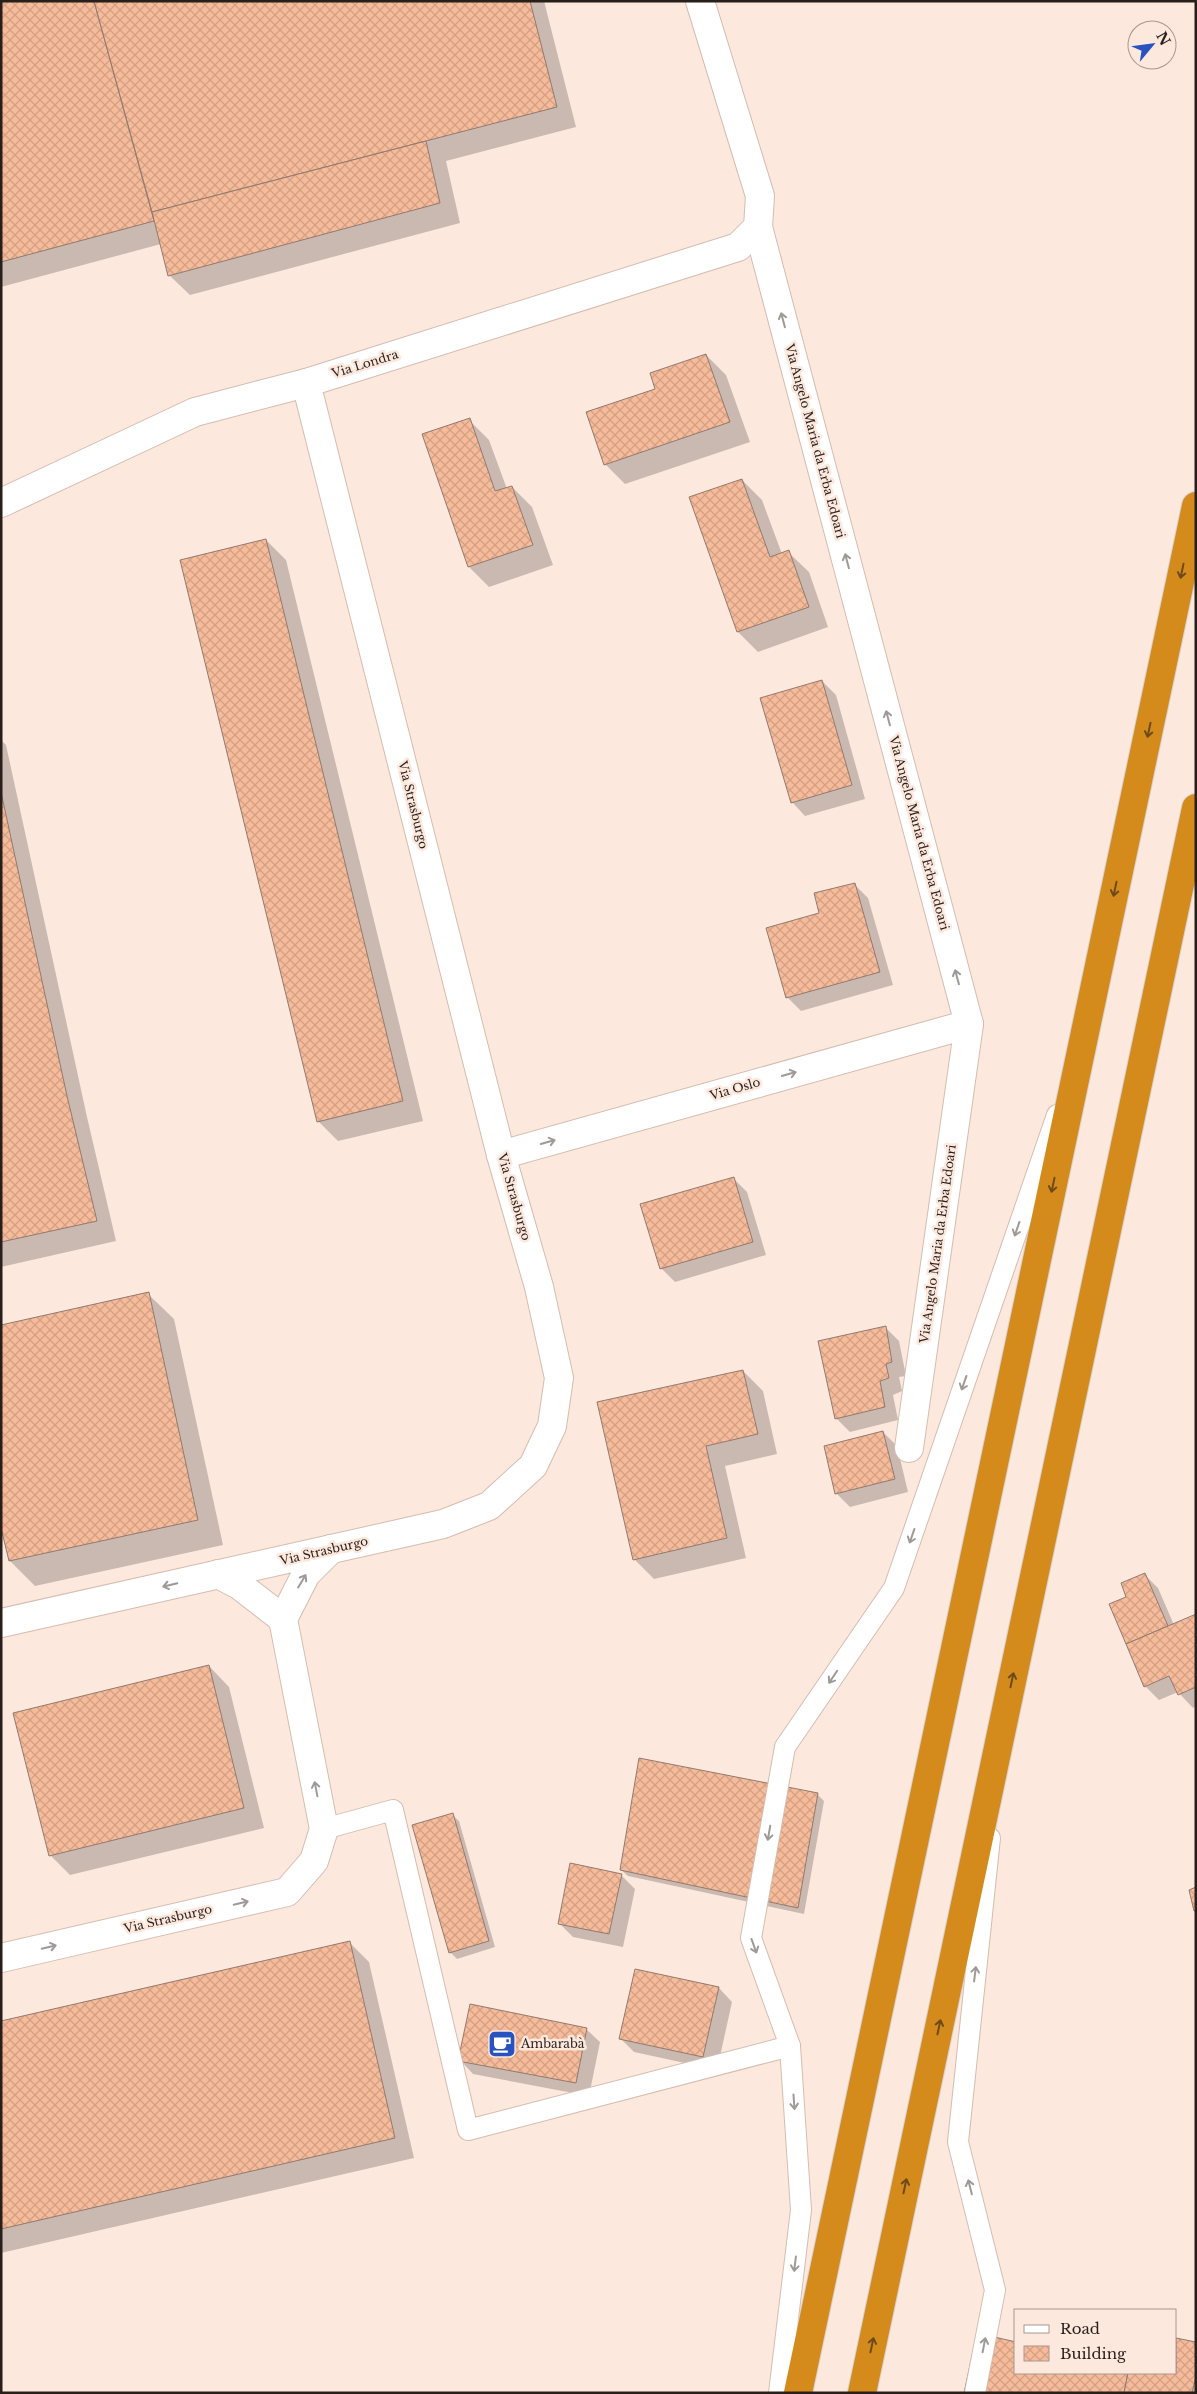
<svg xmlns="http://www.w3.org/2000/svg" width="1197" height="2394" font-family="'Libre Baskerville',serif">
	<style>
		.shadow { fill: #0003 }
		.building { fill: url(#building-cross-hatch); stroke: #917a6e }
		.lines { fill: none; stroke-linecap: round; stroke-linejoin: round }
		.lane-casing { stroke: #d5bcaf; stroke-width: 22 }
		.street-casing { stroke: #d5bcaf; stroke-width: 30 }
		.highway-casing { stroke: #d4d2d1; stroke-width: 30 }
		.lane { stroke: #fff; stroke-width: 20 }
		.street { stroke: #fff; stroke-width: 28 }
		.highway { stroke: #d58b1b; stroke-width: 28 }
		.oneway { stroke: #9e9a98 }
		.oneway2 { stroke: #6d4a1a }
		.labels { text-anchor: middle; stroke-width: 5; stroke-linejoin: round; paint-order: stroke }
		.street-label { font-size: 12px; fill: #281f1a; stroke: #fde8de }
		.poi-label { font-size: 12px; fill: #281f1a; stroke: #fde8de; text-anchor: start }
	</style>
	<defs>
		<pattern id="building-cross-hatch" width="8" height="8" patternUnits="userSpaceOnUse" patternTransform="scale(1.25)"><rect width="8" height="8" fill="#f6bb9a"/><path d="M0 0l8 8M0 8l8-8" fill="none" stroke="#d3a084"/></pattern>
	</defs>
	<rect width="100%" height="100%" fill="#fde8de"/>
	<g class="shadow">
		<path d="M1 1H544L576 127 446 161 460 223 190 295 169 275 161 244 1 287Z"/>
		<path d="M706 355 726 375 750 442 625 484 605 464 657 390Z"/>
		<path d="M469 420 489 440 507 489 512 487 532 507 553 565 489 587 469 567Z"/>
		<path d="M742 480 762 500 782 554 788 552 809 572 828 627 758 652 738 632 690 498Z"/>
		<path d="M266 540 286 560 423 1121 338 1141 318 1121Z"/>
		<path d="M822 681 836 695 865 799 805 816 792 802Z"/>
		<path d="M1 740 6 745 87 1117 116 1241 1 1267Z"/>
		<path d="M854 884 868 898 893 985 801 1011 787 997 821 914Z"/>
		<path d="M733 1178 747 1192 766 1255 675 1282 661 1268Z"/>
		<path d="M148 1294 174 1319 223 1545 35 1586 10 1561Z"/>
		<path d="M886 1328 899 1341 906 1376 899 1377 902 1391 893 1395 898 1420 850 1432 836 1418Z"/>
		<path d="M743 1371 763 1391 777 1454 725 1466 746 1558 654 1579 634 1559Z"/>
		<path d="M883 1432 897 1446 908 1492 850 1507 836 1493Z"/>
		<path d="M1144 1574 1158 1588 1174 1625 1196 1616V1706L1193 1708 1178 1692 1159 1700 1145 1686 1110 1605 1128 1598Z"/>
		<path d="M209 1666 229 1687 264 1828 70 1875 50 1855Z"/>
		<path d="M817 1794 824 1801 804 1914 628 1876 621 1870Z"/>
		<path d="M452 1815 459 1821 495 1947 457 1959 450 1952Z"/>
		<path d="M621 1875 635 1889 623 1947 573 1937 559 1923Z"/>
		<path d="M349 1942 369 1962 414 2158 1 2253V2022Z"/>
		<path d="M636 1970 719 1988 732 2002 717 2070 634 2052 620 2038Z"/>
		<path d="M586 2029 600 2042 589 2096 473 2074 460 2060Z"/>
		<path d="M1176 2339 1196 2343V2393H965L1016 2373H1176Z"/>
	</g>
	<g class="building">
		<path d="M1 1H94L154 221 1 262Z"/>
		<path d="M94 1H530L557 107 152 212Z"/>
		<path d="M426 141 440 203 168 276 152 212Z"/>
		<path d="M706 354 730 422 604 465 586 412 655 389 650 373Z"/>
		<path d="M470 418 495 491 512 486 533 545 468 567 422 434Z"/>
		<path d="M742 479 770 557 789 550 809 607 737 632 689 497Z"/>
		<path d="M266 539 403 1101 317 1122 180 560Z"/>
		<path d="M822 680 852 785 791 803 760 698Z"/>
		<path d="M1 792 67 1096 97 1221 1 1242Z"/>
		<path d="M855 883 880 972 786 998 766 928 819 913 814 893Z"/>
		<path d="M734 1177 753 1242 660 1269 640 1204Z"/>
		<path d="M149 1292 198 1520 9 1561 1 1528V1325Z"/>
		<path d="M886 1326 892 1362 886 1364 889 1378 880 1381 885 1407 835 1419 818 1341Z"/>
		<path d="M743 1370 758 1434 706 1446 727 1538 633 1560 597 1402Z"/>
		<path d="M883 1431 895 1479 835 1494 824 1446Z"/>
		<path d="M1145 1573 1168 1626 1126 1644 1109 1604 1126 1597 1121 1583Z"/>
		<path d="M1196 1614V1687L1178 1695 1169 1676 1144 1687 1126 1644Z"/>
		<path d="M209 1665 244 1808 49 1856 13 1713Z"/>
		<path d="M639 1758 818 1793 798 1908 620 1870Z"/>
		<path d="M453 1813 489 1941 449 1953 412 1825Z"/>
		<path d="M570 1863 622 1874 609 1934 558 1924Z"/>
		<path d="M1196 1887V1911H1194L1189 1890Z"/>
		<path d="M350 1941 395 2138 1 2229V2021Z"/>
		<path d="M635 1969 719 1987 703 2057 619 2039Z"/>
		<path d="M470 2004 587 2028 576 2083 458 2061Z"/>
		<path d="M977 2333 1016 2342V2373H1128L1124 2393H964Z"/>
		<path d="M1176 2338 1196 2342V2376L1192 2393H1124L1128 2373H1176Z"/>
	</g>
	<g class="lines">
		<defs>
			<g id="lane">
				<path d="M324 1829 393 1810 468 2130 790 2046"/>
				<path d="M779 2393 801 2210 790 2046 751 1938 785 1747 894 1588 1057 1115"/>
				<path d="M975 2393 995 2290 958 2142 990 1838"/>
			</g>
			<g id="street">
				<path d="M758 227 969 1024 909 1448"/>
				<path d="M1 503 195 412 306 383 738 247 758 227 760 196 700 1"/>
				<path d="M501 1155 969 1024"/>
				<path d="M218 1574 239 1585 283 1619"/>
				<path d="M283 1619 306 1574 331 1549"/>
				<path d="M1 1623 443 1524 489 1506 533 1466 552 1426 559 1378 539 1287 501 1155 306 383"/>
				<path d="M1 1958 287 1892 314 1861 324 1829 283 1619"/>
			</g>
			<g id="highway">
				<path d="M798 2393 1196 506"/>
				<path d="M862 2393 1196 808"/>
			</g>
		</defs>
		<use href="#lane" class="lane-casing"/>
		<use href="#street" class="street-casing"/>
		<use href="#highway" class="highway-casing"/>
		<use href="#lane" class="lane"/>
		<use href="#street" class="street"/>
		<use href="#highway" class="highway"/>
	</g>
	<defs><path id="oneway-shaft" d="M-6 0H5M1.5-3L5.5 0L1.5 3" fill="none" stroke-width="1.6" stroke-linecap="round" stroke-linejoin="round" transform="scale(1.25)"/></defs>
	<g class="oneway">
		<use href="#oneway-shaft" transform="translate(783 320) rotate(-105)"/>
		<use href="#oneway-shaft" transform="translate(847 561) rotate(-105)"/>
		<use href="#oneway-shaft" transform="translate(888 718) rotate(-105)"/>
		<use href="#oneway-shaft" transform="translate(957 977) rotate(-105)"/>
		<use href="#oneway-shaft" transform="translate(789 1074) rotate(-16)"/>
		<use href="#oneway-shaft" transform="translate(548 1142) rotate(-16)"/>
		<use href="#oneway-shaft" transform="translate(1017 1229) rotate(109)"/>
		<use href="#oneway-shaft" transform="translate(964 1383) rotate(109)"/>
		<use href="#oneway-shaft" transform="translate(912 1536) rotate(109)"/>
		<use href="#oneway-shaft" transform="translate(302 1581) rotate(-59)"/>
		<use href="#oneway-shaft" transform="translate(170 1585) rotate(167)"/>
		<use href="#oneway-shaft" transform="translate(833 1677) rotate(124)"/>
		<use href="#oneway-shaft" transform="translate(316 1789) rotate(-101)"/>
		<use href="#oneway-shaft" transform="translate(769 1833) rotate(100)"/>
		<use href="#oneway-shaft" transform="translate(241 1903) rotate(-13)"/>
		<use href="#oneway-shaft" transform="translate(754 1946) rotate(70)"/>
		<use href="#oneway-shaft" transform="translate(49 1947) rotate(-13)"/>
		<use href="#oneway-shaft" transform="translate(975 1974) rotate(-83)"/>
		<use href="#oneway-shaft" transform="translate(794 2102) rotate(86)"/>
		<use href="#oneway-shaft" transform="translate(970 2187) rotate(-104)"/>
		<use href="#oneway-shaft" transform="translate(795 2264) rotate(97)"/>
		<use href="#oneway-shaft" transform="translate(984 2345) rotate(-79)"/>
	</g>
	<g class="oneway2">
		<use href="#oneway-shaft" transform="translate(1182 571) rotate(102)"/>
		<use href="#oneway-shaft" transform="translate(1149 730) rotate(102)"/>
		<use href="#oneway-shaft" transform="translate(1115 889) rotate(102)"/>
		<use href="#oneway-shaft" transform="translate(1053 1185) rotate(102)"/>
		<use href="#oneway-shaft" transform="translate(1012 1680) rotate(-78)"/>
		<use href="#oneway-shaft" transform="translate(939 2027) rotate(-78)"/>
		<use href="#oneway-shaft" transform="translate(905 2186) rotate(-78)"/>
		<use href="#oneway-shaft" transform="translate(872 2345) rotate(-78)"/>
	</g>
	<defs>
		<symbol id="cafe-square" viewBox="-11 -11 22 22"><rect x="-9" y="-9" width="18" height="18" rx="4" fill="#2852c0" stroke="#fde8de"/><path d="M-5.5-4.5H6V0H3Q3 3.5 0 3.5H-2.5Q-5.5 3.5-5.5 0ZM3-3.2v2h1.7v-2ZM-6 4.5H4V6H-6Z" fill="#fff"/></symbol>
	</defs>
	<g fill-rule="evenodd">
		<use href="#cafe-square" x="486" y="2028" width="32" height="32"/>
	</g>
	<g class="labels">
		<g class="street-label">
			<text transform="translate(365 364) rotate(-17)" y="4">Via Londra</text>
			<text transform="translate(815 441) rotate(75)" y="4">Via Angelo Maria da Erba Edoari</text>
			<text transform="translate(413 805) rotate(76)" y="4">Via Strasburgo</text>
			<text transform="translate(919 833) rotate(75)" y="4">Via Angelo Maria da Erba Edoari</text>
			<text transform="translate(735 1089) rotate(-16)" y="4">Via Oslo</text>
			<text transform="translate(514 1197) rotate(74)" y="4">Via Strasburgo</text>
			<text transform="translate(938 1244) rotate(-82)" y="4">Via Angelo Maria da Erba Edoari</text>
			<text transform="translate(324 1551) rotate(-13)" y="4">Via Strasburgo</text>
			<text transform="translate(168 1919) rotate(-13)" y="4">Via Strasburgo</text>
		</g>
		<g class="poi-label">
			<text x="521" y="2048">Ambarabà</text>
		</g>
	</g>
	<rect width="1197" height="2394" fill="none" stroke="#281f1a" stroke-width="5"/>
	<rect x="1014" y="2309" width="162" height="65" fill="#fde8de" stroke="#a89890"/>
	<rect x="1024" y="2325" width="25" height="8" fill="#ffffff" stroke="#a89890"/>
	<text x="1060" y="2334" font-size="15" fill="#281f1a">Road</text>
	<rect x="1024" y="2346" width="25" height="15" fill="url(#building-cross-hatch)" stroke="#a89890"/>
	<text x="1060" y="2359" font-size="15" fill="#281f1a">Building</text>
	<g transform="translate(1152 45) rotate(61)"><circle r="24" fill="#fde8de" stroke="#a89890"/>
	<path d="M0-4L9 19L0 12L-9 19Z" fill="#2852c0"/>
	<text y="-8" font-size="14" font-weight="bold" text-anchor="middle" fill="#281f1a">N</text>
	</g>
</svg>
